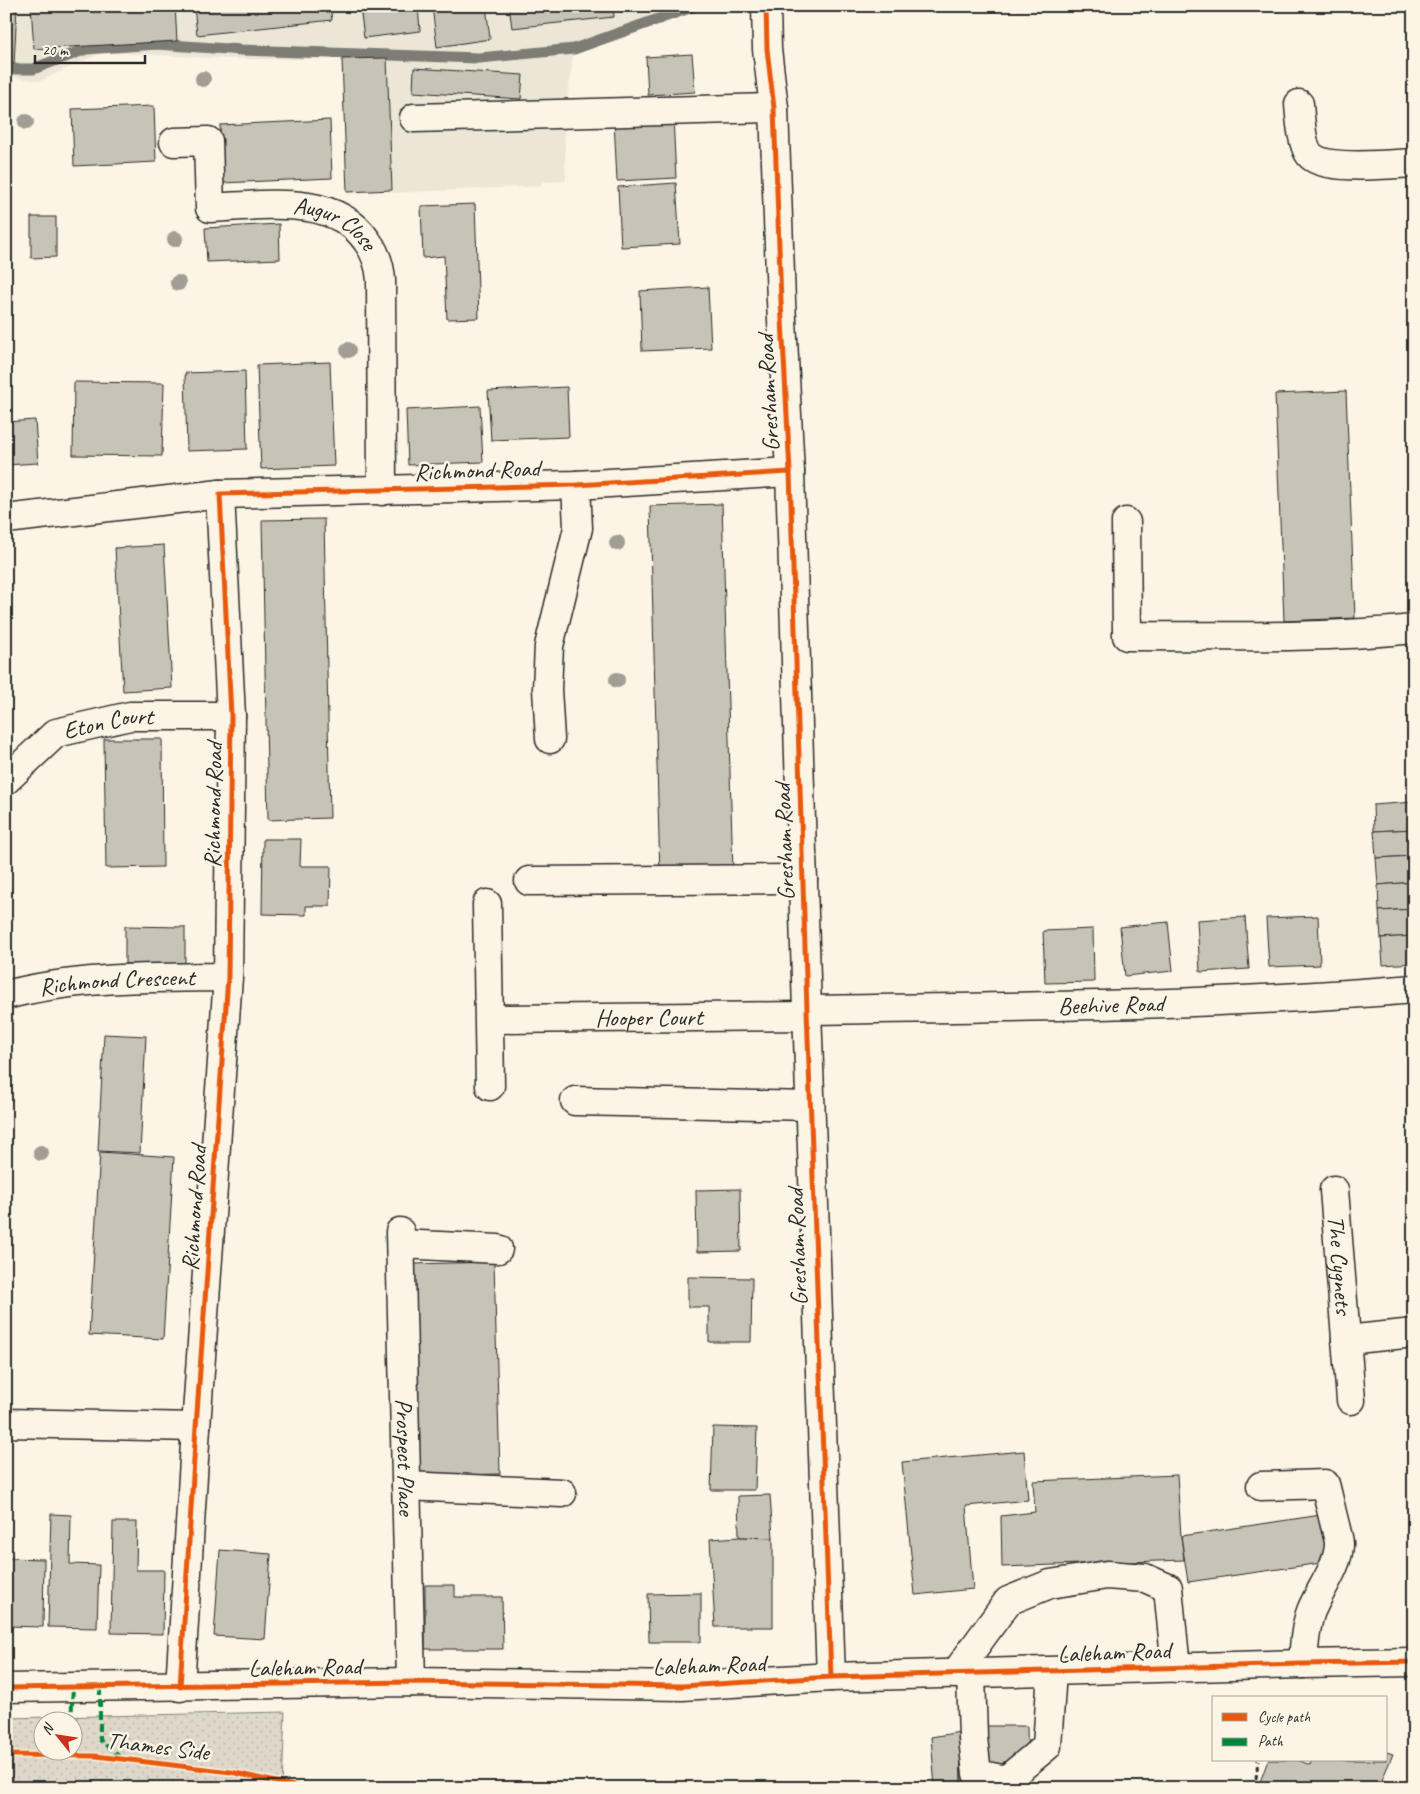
<svg xmlns="http://www.w3.org/2000/svg" width="1420" height="1794" font-family="Caveat,sans-serif">
	<style>
		.built { fill: #ece6d7 }
		.grass { fill: url(#grass-dots); stroke: #84827a; fill-rule: evenodd }
		.lines { fill: none; stroke-linecap: round; stroke-linejoin: round }
		.stream { stroke: #7d7b74; stroke-width: 11 }
		.building { fill: #c8c3b7; stroke: #2b2b2b }
		.minor-casing { stroke: #2b2b2b; stroke-width: 31 }
		.major-casing { stroke: #2b2b2b; stroke-width: 31 }
		.path { stroke: #2b2b2b; stroke-width: 3; stroke-dasharray: 5 4; stroke-linecap: butt }
		.minor { stroke: #fcf5e5; stroke-width: 28 }
		.major { stroke: #fcf5e5; stroke-width: 28 }
		.quiet { stroke: #00873e; stroke-width: 4; stroke-dasharray: 8 4; stroke-linecap: butt }
		.cycleway-casing { stroke: #fcf5e5; stroke-width: 8 }
		.cycleway { stroke: #e8590c; stroke-width: 5 }
		.tree { fill: #a29e95 }
		.labels { text-anchor: middle; stroke-width: 5; stroke-linejoin: round; paint-order: stroke }
		.street-label { font-size: 24px; fill: #2b2b2b; stroke: #fcf5e5 }
	</style>
	<defs>
		<pattern id="grass-dots" width="8" height="8" patternUnits="userSpaceOnUse" patternTransform="scale(1.25)"><rect width="8" height="8" fill="#ded8ca"/><path d="M2 2h.1M6 6h.1" fill="none" stroke="#bfbaae" stroke-width="1.8" stroke-linecap="round"/></pattern>
	</defs>
	<rect width="100%" height="100%" fill="#fcf5e5"/>
	<filter id="ink" filterUnits="userSpaceOnUse"><feTurbulence type="fractalNoise" baseFrequency=".02" numOctaves="2"/><feDisplacementMap in="SourceGraphic" scale="10" xChannelSelector="R" yChannelSelector="G"/><feConvolveMatrix kernelMatrix="1 2 1 2 8 2 1 2 1" color-interpolation-filters="sRGB"/></filter>
	<g filter="url(#ink)">
		<path class="built" d="M6 6H715L574 49 564 123 566 181 542 182 541 186 392 193 391 190 347 192 342 59H230L103 52 40 81 6 76Z"/>
		<path class="grass" d="M285 1712 282 1788H50L6 1786V1718ZM42 1722H72V1752H42Z"/>
		<g class="lines">
			<path class="stream" d="M6 69H33L86 49 157 44 242 50 479 58 574 49 695 6"/>
		</g>
		<g class="building">
			<path d="M6 6H17L14 64H6Z"/>
			<path d="M31 6H175L177 41 34 49Z"/>
			<path d="M194 6H330L332 20 197 35Z"/>
			<path d="M360 6H418L420 31 364 38Z"/>
			<path d="M432 6H486L490 39 437 47Z"/>
			<path d="M509 6H613L614 17 512 28Z"/>
			<path d="M692 54 695 92 648 95 646 57Z"/>
			<path d="M387 58 392 190 347 192 342 59Z"/>
			<path d="M414 68 523 75 521 99 413 92Z"/>
			<path d="M154 106 156 162 74 166 72 109Z"/>
			<path d="M673 117 676 178 617 181 614 120Z"/>
			<path d="M330 120 332 178 222 183 220 125Z"/>
			<path d="M676 183 680 244 621 247 618 187Z"/>
			<path d="M475 204 479 318 447 319 444 256 423 258 421 206Z"/>
			<path d="M31 217H56V257L31 258Z"/>
			<path d="M279 224 280 259 207 262 205 228Z"/>
			<path d="M708 287 711 348 642 351 640 291Z"/>
			<path d="M330 362 334 466 261 469 257 365Z"/>
			<path d="M245 371 247 449 187 451 185 373Z"/>
			<path d="M74 382 164 383 162 456 73 455Z"/>
			<path d="M567 387 569 437 491 440 488 391Z"/>
			<path d="M1346 391 1355 618 1284 621 1275 394Z"/>
			<path d="M480 406 483 462 408 465 406 410Z"/>
			<path d="M35 420 38 463 6 465V422Z"/>
			<path d="M722 504 733 873 660 876 650 506Z"/>
			<path d="M324 519 330 818 268 820 262 520Z"/>
			<path d="M164 545 172 688 123 691 115 548Z"/>
			<path d="M104 739H162L163 867 106 868Z"/>
			<path d="M1414 802V829L1374 831 1373 805Z"/>
			<path d="M1414 829V856L1376 858 1374 831Z"/>
			<path d="M263 839H301L300 866H331L330 906H306V915L262 914Z"/>
			<path d="M1414 856V882L1378 885 1376 858Z"/>
			<path d="M1414 882V909L1379 911 1378 885Z"/>
			<path d="M1414 909V936L1381 938 1379 911Z"/>
			<path d="M1318 916 1320 965 1269 967 1266 918Z"/>
			<path d="M1245 917 1249 969 1200 972 1197 920Z"/>
			<path d="M1168 922 1173 971 1125 976 1120 927Z"/>
			<path d="M125 926 185 927V964H125Z"/>
			<path d="M1093 929 1094 982 1045 983 1043 931Z"/>
			<path d="M1414 936V963L1383 965 1381 938Z"/>
			<path d="M104 1034 146 1036 140 1153 98 1151Z"/>
			<path d="M100 1152 174 1157 163 1339 89 1335Z"/>
			<path d="M740 1189 741 1251 697 1252 696 1190Z"/>
			<path d="M494 1262 500 1474 420 1476 414 1264Z"/>
			<path d="M688 1277 752 1278 751 1342H709V1307H688Z"/>
			<path d="M713 1427 757 1428 755 1490H711Z"/>
			<path d="M1024 1451 1028 1500 966 1506 973 1589 915 1595 902 1462Z"/>
			<path d="M1177 1475 1181 1536 1184 1560 1002 1567 1001 1516 1035 1512 1033 1481Z"/>
			<path d="M770 1495 773 1538 739 1537 738 1496Z"/>
			<path d="M51 1514 71 1515 70 1564 99 1565 97 1628 48 1627Z"/>
			<path d="M1321 1515 1328 1562 1188 1582 1181 1536Z"/>
			<path d="M113 1522H137L136 1570H164L163 1634 111 1633Z"/>
			<path d="M739 1537 773 1538V1627H715L710 1539Z"/>
			<path d="M220 1550 271 1554 265 1639 214 1636Z"/>
			<path d="M6 1558 44 1559 43 1627 6 1626Z"/>
			<path d="M425 1585H455V1597H502L503 1649H425Z"/>
			<path d="M701 1593V1642H649L648 1594Z"/>
			<path d="M983 1726H1027L1028 1788H987L986 1782 961 1783V1741Z"/>
			<path d="M960 1732 961 1788H935L931 1737Z"/>
			<path d="M1386 1752 1393 1754 1382 1780 1403 1788H1275L1260 1782 1268 1760H1298L1310 1765 1312 1760H1386Z"/>
		</g>
		<g class="lines">
			<defs>
				<g id="minor">
					<path d="M766 6 767 49 774 108 781 301 790 472 807 1010 831 1677"/>
					<path d="M1299 104C1300 116 1302 148 1311 156 1327 171 1391 164 1414 163"/>
					<path d="M414 118 774 108"/>
					<path id="s1" d="M174 142 208 141 210 208C260 206 334 192 367 241 376 253 380 265 381 280L382 491"/>
					<path d="M6 519 220 494 576 485 790 472"/>
					<path d="M1126 522 1127 636C1222 636 1319 639 1414 629"/>
					<path d="M550 739 547 689 549 646 578 528 576 485"/>
					<path id="s2" d="M6 780 56 733 130 716H231"/>
					<path d="M529 881 803 879"/>
					<path d="M487 904 490 1086"/>
					<path id="s3" d="M6 995C78 976 155 978 228 977"/>
					<path id="s4" d="M807 1010C1009 1007 1212 1006 1414 989"/>
					<path id="s5" d="M490 1019 807 1016"/>
					<path d="M575 1101 810 1106"/>
					<path id="s6" d="M1334 1190 1351 1400"/>
					<path id="s7" d="M400 1232 411 1682"/>
					<path d="M401 1244 498 1249"/>
					<path d="M1346 1340 1414 1333"/>
					<path d="M6 1423 196 1427"/>
					<path d="M406 1486 562 1493"/>
					<path d="M1261 1486 1325 1484C1329 1499 1332 1514 1336 1529 1337 1534 1339 1539 1339 1544 1339 1565 1319 1591 1311 1611 1305 1627 1304 1647 1303 1664"/>
					<path d="M955 1674 1008 1601 1050 1584 1107 1575 1145 1578 1168 1588 1176 1668"/>
					<path d="M971 1674 973 1738 977 1774 1006 1780 1047 1746 1052 1672"/>
					<path d="M180 1687 196 1427 228 977 231 716 220 494"/>
				</g>
				<path id="major" d="M6 1688 411 1682 682 1686 831 1677 1303 1664 1414 1662"/>
			</defs>
			<use href="#minor" class="minor-casing"/>
			<use href="#major" class="major-casing"/>
			<path class="path" d="M1255 1788 1258 1760"/>
			<use href="#minor" class="minor"/>
			<use href="#major" class="major"/>
			<g class="quiet">
				<path d="M100 1687V1740L121 1758"/>
				<path d="M71 1722 73 1687"/>
			</g>
			<defs>
				<g id="cycleway">
					<path d="M766 6 767 49 774 108 781 301 790 472 807 1010 831 1677"/>
					<path d="M180 1687 196 1427 228 977 231 716 220 494 576 485 790 472"/>
					<path d="M6 1688 411 1682 682 1686 831 1677 1303 1664 1414 1662"/>
					<path d="M6 1755 96 1756 231 1772 303 1788"/>
				</g>
			</defs>
			<use href="#cycleway" class="cycleway-casing"/>
			<use href="#cycleway" class="cycleway"/>
		</g>
		<g class="tree">
			<circle cx="203" cy="79" r="8"/>
			<circle cx="26" cy="122" r="8"/>
			<circle cx="175" cy="239" r="8"/>
			<circle cx="178" cy="283" r="8"/>
			<circle cx="348" cy="350" r="8"/>
			<circle cx="617" cy="543" r="8"/>
			<circle cx="617" cy="680" r="8"/>
			<circle cx="41" cy="1153" r="8"/>
		</g>
	</g>
	<g class="labels">
		<g class="street-label">
			<text dy="8" stroke="none"><textPath href="#s1" startOffset="231">Augur Close</textPath></text>
			<text transform="translate(768 393) rotate(-93)" y="8">Gresham Road</text>
			<text transform="translate(477 470) rotate(-2)" y="8">Richmond Road</text>
			<text dy="8" stroke="none"><textPath href="#s2" startOffset="122">Eton Court</textPath></text>
			<text transform="translate(213 805) rotate(-89)" y="8">Richmond Road</text>
			<text transform="translate(784 842) rotate(-92)" y="8">Gresham Road</text>
			<text dy="8" stroke="none"><textPath href="#s3" startOffset="112">Richmond Crescent</textPath></text>
			<text dy="8" stroke="none"><textPath href="#s4" startOffset="304">Beehive Road</textPath></text>
			<text dy="8" stroke="none"><textPath href="#s5" startOffset="159">Hooper Court</textPath></text>
			<text transform="translate(194 1208) rotate(-86)" y="8">Richmond Road</text>
			<text transform="translate(797 1247) rotate(-92)" y="8">Gresham Road</text>
			<text dy="8" stroke="none"><textPath href="#s6" startOffset="75">The Cygnets</textPath></text>
			<text dy="8" stroke="none"><textPath href="#s7" startOffset="225">Prospect Place</textPath></text>
			<text transform="translate(1114 1652) rotate(-2)" y="8">Laleham Road</text>
			<text transform="translate(709 1665) rotate(-2)" y="8">Laleham Road</text>
			<text transform="translate(305 1667) rotate(-1)" y="8">Laleham Road</text>
			<text transform="translate(158 1746) rotate(7)" y="8">Thames Side</text>
		</g>
	</g>
	<rect width="1420" height="1794" fill="none" stroke="#fcf5e5" stroke-width="25"/>
	<rect x="12" y="12" width="1395" height="1769" fill="none" stroke="#2b2b2b" stroke-width="2" filter="url(#ink)"/>
	<rect x="1212" y="1696" width="175" height="65" fill="#fcf5e5" stroke="#a8a49b"/>
	<rect x="1222" y="1713" width="25" height="8" fill="#e8590c" stroke="#a8a49b"/>
	<text x="1258" y="1722" font-size="15" fill="#2b2b2b">Cycle path</text>
	<rect x="1222" y="1738" width="25" height="8" fill="#00873e" stroke="#a8a49b"/>
	<text x="1258" y="1746" font-size="15" fill="#2b2b2b">Path</text>
	<g transform="translate(58 1736) rotate(300)"><circle r="24" fill="#fcf5e5" stroke="#a8a49b"/>
	<path d="M0-4L9 19L0 12L-9 19Z" fill="#c8321e"/>
	<text y="-8" font-size="14" font-weight="bold" text-anchor="middle" fill="#2b2b2b">N</text>
	</g>
	<path d="M35 55v8h110v-8" fill="none" stroke="#2b2b2b" stroke-width="2.5"/>
	<text x="42" y="55" font-size="15" fill="#2b2b2b" stroke="#fcf5e5" stroke-width="4" paint-order="stroke">20 m</text>
</svg>
